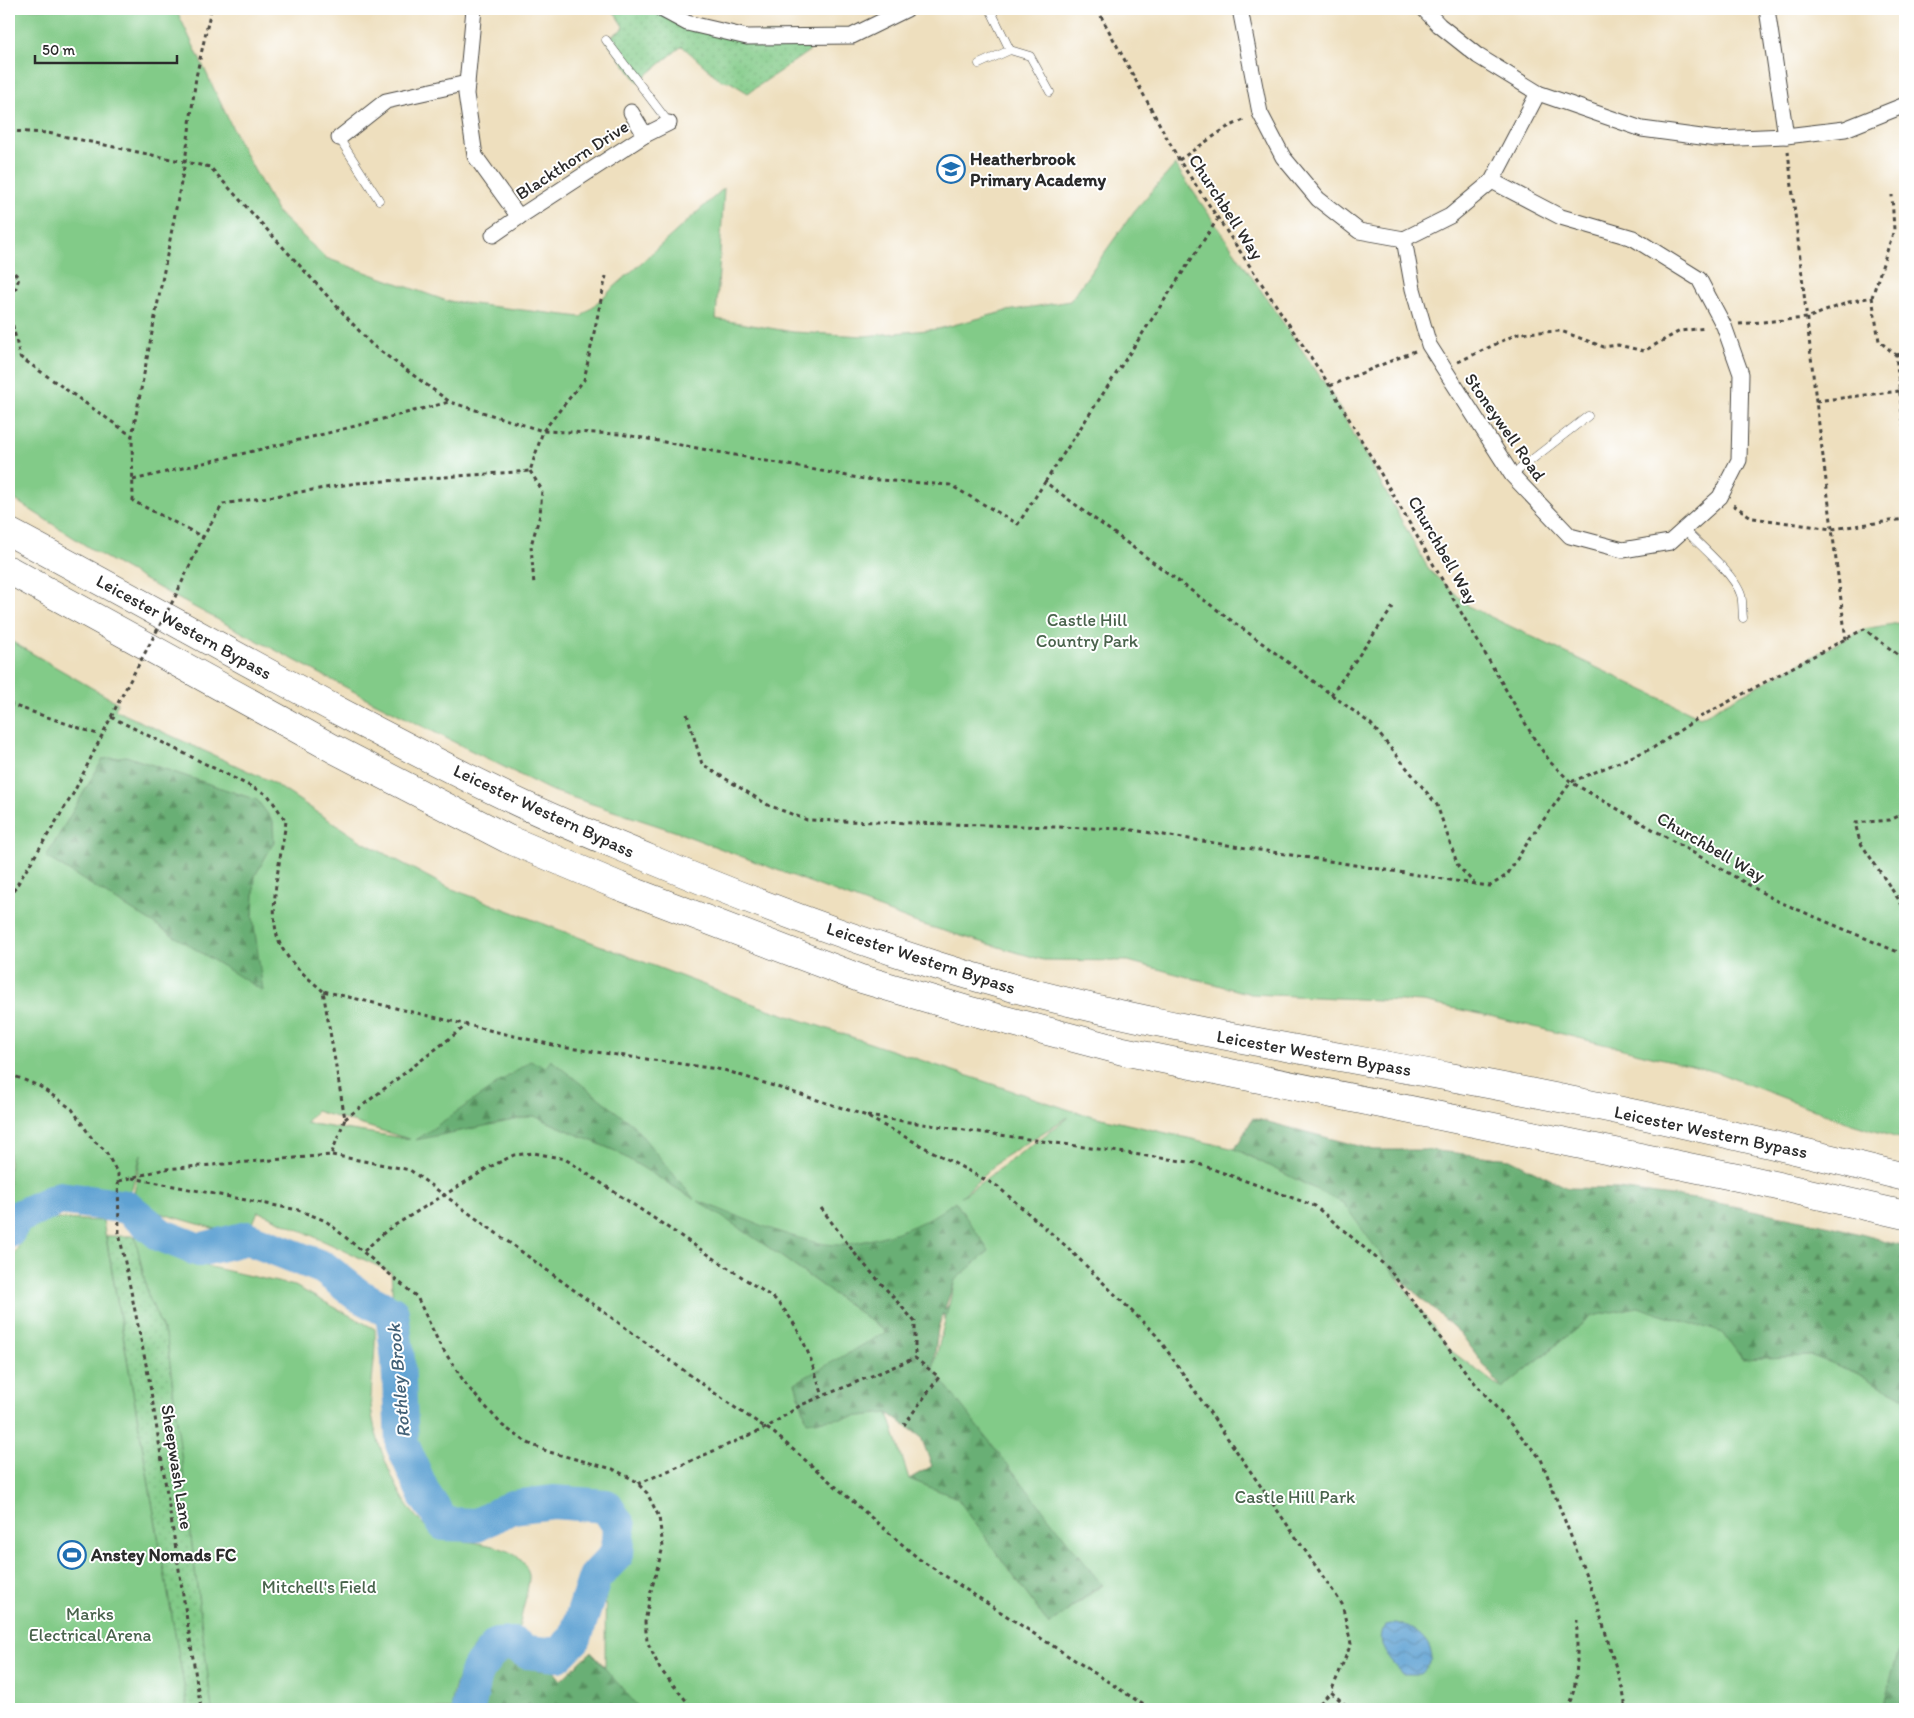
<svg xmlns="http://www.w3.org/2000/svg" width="1914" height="1718" font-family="Itim,sans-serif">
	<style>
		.grass { fill: url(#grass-dots); stroke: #567b5a }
		.forest { fill: url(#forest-firs); stroke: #4a6d50; fill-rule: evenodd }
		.park { fill: #82cb88; stroke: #567b5a; fill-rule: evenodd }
		.water { fill: url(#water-waves); stroke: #44667f }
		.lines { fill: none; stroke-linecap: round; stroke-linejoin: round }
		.river { stroke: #5ea2d3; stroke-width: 34 }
		.lane-casing { stroke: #484641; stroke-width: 9 }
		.street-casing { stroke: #484641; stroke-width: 17 }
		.highway-casing { stroke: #484641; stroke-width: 29 }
		.path { stroke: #484641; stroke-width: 3; stroke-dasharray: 4 4; stroke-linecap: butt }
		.lane { stroke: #fff; stroke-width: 8 }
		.street { stroke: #fff; stroke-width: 15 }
		.highway { stroke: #fff; stroke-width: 28 }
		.path-bridge { stroke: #484641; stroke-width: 3; stroke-dasharray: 4 4; stroke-linecap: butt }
		.labels { text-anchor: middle; stroke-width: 4; stroke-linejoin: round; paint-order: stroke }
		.poi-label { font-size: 18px; font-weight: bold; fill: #2b2b2b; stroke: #fff; text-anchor: start }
		.street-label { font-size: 18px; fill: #2b2b2b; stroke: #fff }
		.park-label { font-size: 18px; fill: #49634c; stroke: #fff }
		.water-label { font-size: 19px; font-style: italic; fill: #426177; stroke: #fff }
	</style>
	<defs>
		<pattern id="grass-dots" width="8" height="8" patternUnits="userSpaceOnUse" patternTransform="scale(1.25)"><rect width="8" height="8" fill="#82cb88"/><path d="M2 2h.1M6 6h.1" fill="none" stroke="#70ae76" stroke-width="1.8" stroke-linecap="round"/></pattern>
		<pattern id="forest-firs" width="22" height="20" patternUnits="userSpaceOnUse" patternTransform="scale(1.25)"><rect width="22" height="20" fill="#69af74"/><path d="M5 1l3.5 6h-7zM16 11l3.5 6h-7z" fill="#578f5f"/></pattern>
		<pattern id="water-waves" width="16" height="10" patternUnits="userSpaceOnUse" patternTransform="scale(1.25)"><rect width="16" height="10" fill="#5ea2d3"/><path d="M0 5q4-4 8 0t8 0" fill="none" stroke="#4e84ab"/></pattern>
	</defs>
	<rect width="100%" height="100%" fill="#fff"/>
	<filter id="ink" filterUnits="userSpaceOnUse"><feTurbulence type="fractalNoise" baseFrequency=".02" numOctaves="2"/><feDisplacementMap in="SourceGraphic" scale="10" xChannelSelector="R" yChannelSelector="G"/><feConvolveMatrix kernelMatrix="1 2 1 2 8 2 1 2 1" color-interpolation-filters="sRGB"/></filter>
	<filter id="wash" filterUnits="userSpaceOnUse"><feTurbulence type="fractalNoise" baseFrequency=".0096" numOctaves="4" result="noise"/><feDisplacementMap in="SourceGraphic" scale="20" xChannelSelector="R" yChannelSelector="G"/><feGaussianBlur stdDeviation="1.12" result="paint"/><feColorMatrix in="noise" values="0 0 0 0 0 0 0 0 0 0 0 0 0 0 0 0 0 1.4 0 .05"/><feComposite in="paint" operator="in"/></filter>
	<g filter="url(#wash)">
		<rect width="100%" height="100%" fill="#eedfbe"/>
		<g class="grass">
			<path d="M612 9H661L729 33 831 36 748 93 730 82 720 80 682 46 638 82 606 40 624 28Z"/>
			<path d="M106 1236H135L148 1295 167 1339 212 1709H188Z"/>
		</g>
		<g class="forest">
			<path d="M126 756 257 800 273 821 274 842 255 876 253 917 264 992 46 857 103 759Z"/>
			<path d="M484 1028 886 1170 966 1207 990 1252 958 1352 943 1313 938 1328 933 1369 1102 1584 1049 1625 957 1498 909 1479 932 1466 921 1437 888 1413 807 1423 795 1383 885 1331 765 1245 695 1200 615 1151 534 1116 415 1141ZM987 1254H988L944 1311 955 1280Z"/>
			<path d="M1253 1118 1374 1150H1428L1510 1159 1568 1188 1618 1189 1703 1200 1831 1226 1905 1246V1397L1854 1372 1812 1356 1742 1359 1723 1333 1592 1316 1502 1389 1461 1334 1377 1258 1343 1203 1235 1149Z"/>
			<path d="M1905 1628V1709H1882Z"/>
			<path d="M497 1645 541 1655 561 1680 591 1652 642 1709H470C470 1678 478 1668 497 1645Z"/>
		</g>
		<g class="park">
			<path d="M9 9H176L241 146 278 213 326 258 447 301 581 317 724 188 716 319 793 332 864 336 938 329 1007 311 1070 301 1135 210 1175 165 1328 388 1429 570 1470 607 1700 717 1864 629 1905 622V1140L1852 1124 1716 1072 1490 1016 1423 1002 1251 994 1128 961 1043 960 917 923 677 832 550 790 370 700 175 597 99 554 9 496Z"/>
			<path d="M9 640 118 703 115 710 270 781 361 841 447 887 759 1006 1076 1112 1235 1149 1343 1203 1450 1350 1502 1389 1592 1316 1638 1307 1723 1333 1742 1359 1812 1356 1854 1372 1905 1397V1628L1882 1709H640L591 1652 605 1667 606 1506 444 1524 402 1444 391 1272 258 1211 247 1238 132 1205 141 1154 127 1207 60 1198 16 1218 9 1231ZM126 756 257 800 273 821 274 842 255 876 253 917 263 991 46 857 103 759ZM551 1060 633 1125 694 1199 615 1151 534 1116 416 1140 530 1061 546 1067ZM316 1111 409 1139H410L305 1123ZM1068 1117V1118L961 1197 1001 1159ZM698 1201C734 1214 804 1246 840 1245 856 1244 872 1239 888 1235 914 1227 934 1218 955 1201L989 1251 955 1280 933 1369 1102 1585 1049 1625 957 1498 909 1479 888 1413 807 1422 795 1383 886 1332 765 1245Z"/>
			<path d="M33 1218 103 1221 188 1709H9V1264Z"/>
			<path d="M135 1236 206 1266 295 1286 375 1329C376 1354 372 1373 371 1397 369 1430 397 1499 421 1522 426 1528 440 1536 447 1538 471 1544 522 1542 529 1575 530 1583 521 1617 519 1627 507 1632 489 1634 479 1642 466 1651 450 1694 452 1709H212L167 1339 148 1295Z"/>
		</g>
		<path class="water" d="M1396 1623C1413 1627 1431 1639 1432 1658L1421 1674H1403C1390 1659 1374 1646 1385 1625Z"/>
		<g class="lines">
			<path class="river" d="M9 1231 16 1218 60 1198 127 1207 161 1235 199 1250 247 1238 324 1268 358 1295 392 1313 398 1359 402 1444 424 1494 444 1524 477 1525 512 1507 553 1502 606 1506 619 1526 617 1554 595 1577 575 1638 558 1655 527 1652 514 1644 497 1645 477 1670 468 1709"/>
		</g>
	</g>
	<g filter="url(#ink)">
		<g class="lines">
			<defs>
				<g id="lane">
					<path d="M606 40 669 123"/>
					<path d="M1010 50 1030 56 1050 92"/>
					<path d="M979 64 1010 50 990 9"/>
					<path d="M339 138 379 200"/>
					<path d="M1512 475 1588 416"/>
					<path d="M1684 529C1699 544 1735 575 1741 595 1743 602 1742 611 1743 618"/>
				</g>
				<g id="street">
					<path d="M474 9 466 94 475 156 519 217 645 135 669 123"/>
					<path d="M661 9 687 23 747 37 852 36 907 9"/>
					<path d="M1240 9 1260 113 1283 157 1318 199 1359 231 1404 239 1450 216 1492 181 1538 93"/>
					<path d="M1424 9 1439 25 1478 56 1538 93 1642 129 1716 139 1786 136 1845 129 1905 105"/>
					<path d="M1767 9 1786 136"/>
					<path d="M631 112 645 135"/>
					<path d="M339 138 386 101 467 83"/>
					<path d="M493 235 519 217"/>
					<path d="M1404 239 1413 289 1429 345 1512 475 1570 536 1623 550 1670 542 1720 497 1739 460 1741 374 1724 326 1699 279 1633 238 1561 217 1492 181"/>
				</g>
				<g id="highway">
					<path d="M9 532C173 619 334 713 501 794 549 818 600 838 650 859 743 898 838 934 935 965 1103 1018 1276 1045 1450 1077 1603 1105 1755 1139 1905 1177"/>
					<path d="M9 570 334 749 508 839 619 886 862 979 967 1010 1123 1051 1747 1179 1905 1215"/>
				</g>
			</defs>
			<use href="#lane" class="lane-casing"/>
			<use href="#street" class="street-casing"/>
			<use href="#highway" class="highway-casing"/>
			<g class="path">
				<path d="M211 9 196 77 185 162 210 167 372 345 450 402 543 431 621 434 864 479 950 485 1018 524 1045 482 1371 724 1437 805 1458 866 1475 884 1490 886 1507 875 1531 837 1571 782 1653 748 1700 717 1864 629 1905 660"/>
				<path d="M1097 9 1179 160 1330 386 1535 740 1551 763 1571 782 1775 900 1905 955"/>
				<path d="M9 131 48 133 185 162 132 436 133 501 203 537 223 504 357 483 530 471 543 431 584 380 606 276"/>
				<path d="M1788 151 1816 401 1846 640"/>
				<path d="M1179 160 1226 128 1246 119"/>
				<path d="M9 267 19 278 9 309 20 357 132 436"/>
				<path d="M1872 297 1879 341 1896 355 1905 441"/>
				<path d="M1739 324 1807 318 1849 302 1872 297 1894 230 1892 195"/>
				<path d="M1896 355 1905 353"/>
				<path d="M1458 362 1519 333 1561 331 1604 347 1618 345 1644 351 1680 331 1706 328"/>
				<path d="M1330 386 1415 351"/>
				<path d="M1816 401 1900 391"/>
				<path d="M530 471 542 490 540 515 531 545 534 585"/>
				<path d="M133 480 324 434 449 402"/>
				<path d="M1045 482 1217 220"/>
				<path d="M1733 505 1753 518 1832 529 1905 519"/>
				<path d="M1331 695 1393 607"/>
				<path d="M9 704 100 735"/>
				<path d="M687 714 702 764 768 805 807 820 1126 829 1475 884"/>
				<path d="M111 717 268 795 286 821C282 855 265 915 281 946 291 965 308 978 323 991"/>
				<path d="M1905 813 1890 820 1855 823 1860 842 1905 909"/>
				<path d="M9 898 73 794 118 703"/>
				<path d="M9 1074 39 1086 72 1109 93 1140 105 1150 118 1174 119 1233 149 1379 201 1709"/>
				<path d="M867 1116 1196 1163 1315 1206 1388 1268 1468 1375 1541 1459 1596 1601 1623 1691 1626 1709"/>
				<path d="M345 1119 467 1025"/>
				<path d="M332 1155 410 1170 731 1405 774 1433 919 1559 1150 1709"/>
				<path d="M132 1178 298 1210 326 1221 417 1297 440 1345 467 1386 503 1426 528 1443 549 1452 613 1469 634 1480 647 1493 659 1517 663 1547 651 1591 645 1622 647 1641 660 1669 693 1709"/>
				<path d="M119 1181 165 1169 331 1155 345 1119 323 991 561 1047 724 1070 864 1115 997 1186 1067 1247 1157 1336 1342 1604 1351 1644 1331 1692 1350 1709"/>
				<path d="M821 1208 856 1255 915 1322V1358"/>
				<path d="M364 1251 387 1230 490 1167 514 1155 534 1153 565 1159 775 1299C803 1329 810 1358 823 1396"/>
				<path d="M638 1484 766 1428 801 1405 915 1358 939 1377 904 1425"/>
				<path d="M1314 1709 1331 1692"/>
				<path d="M1566 1709C1581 1686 1576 1647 1577 1620"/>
			</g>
			<use href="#lane" class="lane"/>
			<use href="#street" class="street"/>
			<use href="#highway" class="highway"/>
			<path class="path-bridge" d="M118 703 175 597 203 537"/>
		</g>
	</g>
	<defs>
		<symbol id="school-ring" viewBox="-11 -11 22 22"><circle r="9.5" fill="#fff" stroke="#1f6fb2" stroke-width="1.5"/><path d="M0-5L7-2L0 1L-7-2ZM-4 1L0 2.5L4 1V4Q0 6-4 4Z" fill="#1f6fb2"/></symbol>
		<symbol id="stadium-ring" viewBox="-11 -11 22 22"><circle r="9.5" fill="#fff" stroke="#1f6fb2" stroke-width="1.5"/><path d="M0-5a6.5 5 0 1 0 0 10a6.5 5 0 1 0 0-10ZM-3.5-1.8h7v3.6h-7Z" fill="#1f6fb2"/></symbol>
	</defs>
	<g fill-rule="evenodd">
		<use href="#school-ring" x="935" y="153" width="32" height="32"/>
		<use href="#stadium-ring" x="56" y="1539" width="32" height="32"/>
	</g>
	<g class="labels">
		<g class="poi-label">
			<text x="970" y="165">Heatherbrook<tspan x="970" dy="21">Primary Academy</tspan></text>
			<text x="91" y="1561">Anstey Nomads FC</text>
		</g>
		<g class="street-label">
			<text transform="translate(572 160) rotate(-33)" y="6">Blackthorn Drive</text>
			<text transform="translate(1226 207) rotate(57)" y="6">Churchbell Way</text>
			<text transform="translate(1505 427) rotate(55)" y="6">Stoneywell Road</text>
			<text transform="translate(1443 550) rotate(60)" y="6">Churchbell Way</text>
			<text transform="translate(184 627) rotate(29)" y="6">Leicester Western Bypass</text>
			<text transform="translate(544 811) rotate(25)" y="6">Leicester Western Bypass</text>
			<text transform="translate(1711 847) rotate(30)" y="6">Churchbell Way</text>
			<text transform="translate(921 958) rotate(18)" y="6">Leicester Western Bypass</text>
			<text transform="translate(1314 1053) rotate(10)" y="6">Leicester Western Bypass</text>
			<text transform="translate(1711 1132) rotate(12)" y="6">Leicester Western Bypass</text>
			<text transform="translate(177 1467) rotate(81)" y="6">Sheepwash Lane</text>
		</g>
		<g class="park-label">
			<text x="1087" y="626">Castle Hill<tspan x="1087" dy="21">Country Park</tspan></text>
			<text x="1295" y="1503">Castle Hill Park</text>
			<text x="319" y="1593">Mitchell's Field</text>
			<text x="90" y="1620">Marks<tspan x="90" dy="21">Electrical Arena</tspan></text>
		</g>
		<g class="water-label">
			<text transform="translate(398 1381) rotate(-95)" y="7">Rothley Brook</text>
		</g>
	</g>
	<rect width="1914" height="1718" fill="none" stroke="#fff" stroke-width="30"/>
	<path d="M35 55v8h142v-8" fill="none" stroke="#2b2b2b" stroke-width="2.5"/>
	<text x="42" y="55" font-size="15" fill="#2b2b2b" stroke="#ffffff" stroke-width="4" paint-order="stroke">50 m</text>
</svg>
